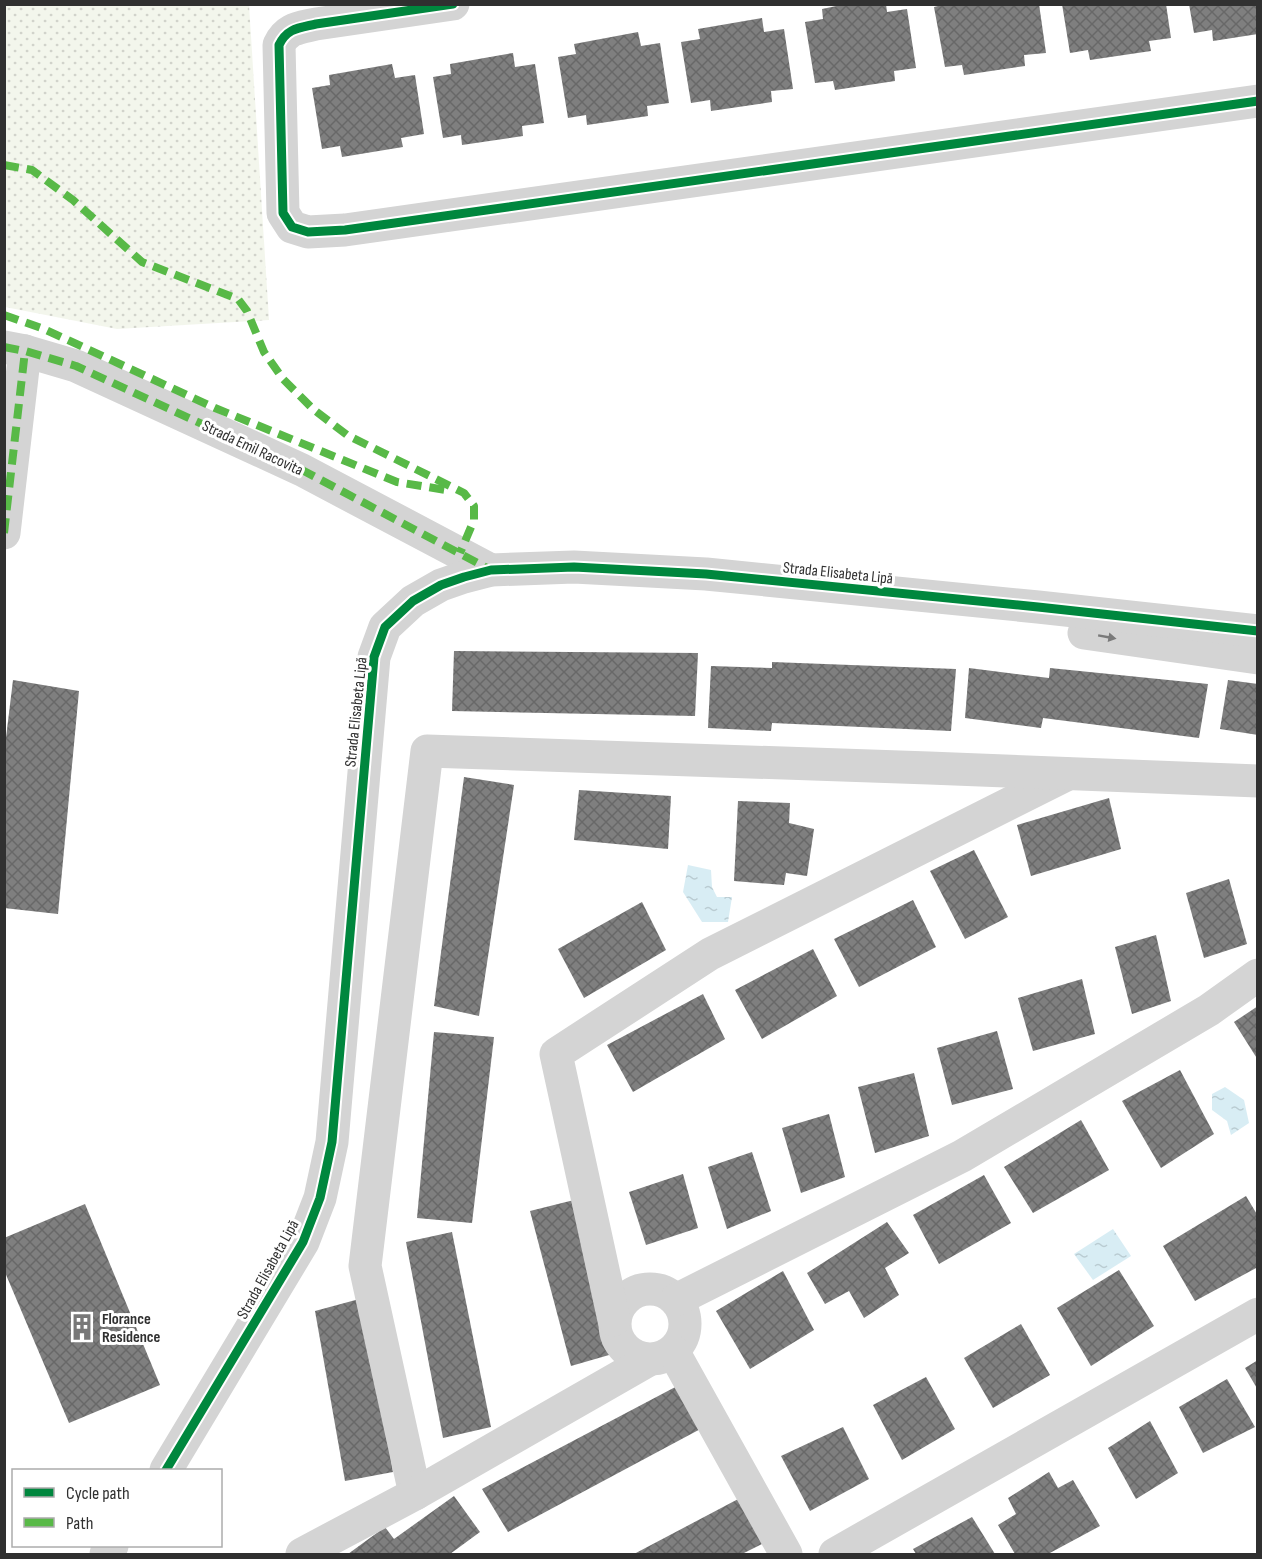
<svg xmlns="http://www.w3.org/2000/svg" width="1262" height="1559" font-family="'Sofia Sans Condensed',sans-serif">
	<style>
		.grass { fill: url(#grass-dots) }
		.water { fill: url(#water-ripples) }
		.building { fill: url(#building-cross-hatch) }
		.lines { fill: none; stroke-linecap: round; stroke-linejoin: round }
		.minor { stroke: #d4d4d4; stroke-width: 33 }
		.quiet { stroke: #58b947; stroke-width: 8; stroke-dasharray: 15 8; stroke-linecap: butt }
		.cycleway-casing { stroke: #fff; stroke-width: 13 }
		.cycleway { stroke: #00873e; stroke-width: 9 }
		.oneway { fill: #7a7a7a }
		.labels { text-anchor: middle; stroke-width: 6; stroke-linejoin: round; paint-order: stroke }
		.street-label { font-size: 16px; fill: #303030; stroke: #fff }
		.poi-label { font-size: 16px; font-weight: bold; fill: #303030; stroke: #fff; text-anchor: start }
	</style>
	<defs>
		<pattern id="grass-dots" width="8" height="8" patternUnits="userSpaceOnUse" patternTransform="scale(1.5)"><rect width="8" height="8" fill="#f3f6ec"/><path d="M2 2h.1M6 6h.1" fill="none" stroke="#d1d3cb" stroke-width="1.8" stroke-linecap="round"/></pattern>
		<pattern id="water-ripples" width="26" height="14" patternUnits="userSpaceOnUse" patternTransform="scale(1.5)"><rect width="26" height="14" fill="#d8edf4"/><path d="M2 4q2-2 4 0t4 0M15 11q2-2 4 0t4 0" fill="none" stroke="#baccd2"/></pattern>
		<pattern id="building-cross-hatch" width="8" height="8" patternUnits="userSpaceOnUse" patternTransform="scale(1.5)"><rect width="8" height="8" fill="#7f7f7f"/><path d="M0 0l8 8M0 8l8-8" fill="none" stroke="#686868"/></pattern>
	</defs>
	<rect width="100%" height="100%" fill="#fff"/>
	<path class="grass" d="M4 5H249L269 320 117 329 5 307Z"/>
	<g class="water">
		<path d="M688 865 711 870 712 887 717 897H732L728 922H702L683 892Z"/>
		<path d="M1225 1087 1244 1100 1249 1123 1231 1135 1227 1121 1212 1110V1094Z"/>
		<path d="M1113 1229 1131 1256 1093 1280 1074 1254Z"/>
	</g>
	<g class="building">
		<path d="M846 4H886L887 12 907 9 916 68 894 71 895 81 835 90 833 81 815 83 805 22 823 19 822 9Z"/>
		<path d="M946 4H1039L1046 53 1024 55 1025 66 964 75 962 65 945 67 934 7Z"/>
		<path d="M1062 4H1166L1171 38 1149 41 1151 51 1090 60 1088 50 1070 53Z"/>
		<path d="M1189 4H1258V34L1213 41 1212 30 1194 33Z"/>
		<path d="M762 18 764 32 784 29 793 89 771 91 772 102 711 111 710 100 691 103 681 42 700 39 698 29Z"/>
		<path d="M638 32 641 46 660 43 669 103 647 106 648 116 587 125 586 115 568 118 558 57 576 54 574 44Z"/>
		<path d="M513 53 515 67 535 64 544 123 522 126 523 136 462 145 461 135 443 138 433 77 451 74 450 64Z"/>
		<path d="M392 64 395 78 415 75 424 134 401 138 403 147 342 157 340 146 322 149 312 88 330 85 329 75Z"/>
		<path d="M454 651 698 653 695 716 452 711Z"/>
		<path d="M772 662 956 669 951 731 772 723 771 731 708 728 711 666 772 668Z"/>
		<path d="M969 668 1049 678 1050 668 1208 684 1199 738 1043 718 1041 728 965 718Z"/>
		<path d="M13 680 79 691 58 914 4 908V754Z"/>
		<path d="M1228 680 1258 684V735L1220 729Z"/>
		<path d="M464 777 514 785 479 1016 434 1006Z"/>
		<path d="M579 790 671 796 668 849 574 840Z"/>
		<path d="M1109 798 1121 849 1031 876 1017 825Z"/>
		<path d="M738 801 790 803 789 823 814 829 807 876 786 873 784 885 734 881Z"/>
		<path d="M974 850 1008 917 965 939 930 871Z"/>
		<path d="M1229 879 1247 944 1204 958 1186 893Z"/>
		<path d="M913 900 936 947 859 987 834 939Z"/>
		<path d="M642 902 666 950 584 998 558 949Z"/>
		<path d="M1156 935 1171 1001 1132 1014 1115 947Z"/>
		<path d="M813 949 837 996 762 1039 735 990Z"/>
		<path d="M1082 979 1095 1034 1033 1051 1018 998Z"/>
		<path d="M703 994 725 1039 633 1092 607 1045Z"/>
		<path d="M1258 1006V1060L1234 1022Z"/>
		<path d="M997 1031 1013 1089 952 1105 937 1048Z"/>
		<path d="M434 1032 494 1037 472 1223 417 1218Z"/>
		<path d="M1180 1070 1214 1134 1161 1168 1122 1101Z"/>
		<path d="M914 1073 929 1136 875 1153 858 1087Z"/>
		<path d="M829 1114 845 1177 801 1193 782 1128Z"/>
		<path d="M1081 1120 1109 1170 1033 1213 1004 1167Z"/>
		<path d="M752 1152 771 1211 727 1229 708 1167Z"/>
		<path d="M683 1174 698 1228 646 1245 629 1192Z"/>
		<path d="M984 1175 1011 1223 939 1264 913 1215Z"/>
		<path d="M1246 1196 1258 1216V1267L1195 1301 1163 1246Z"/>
		<path d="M578 1199 616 1353 571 1366 530 1211Z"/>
		<path d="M85 1204 160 1385 69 1423 4 1270V1238Z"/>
		<path d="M887 1222 909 1253 885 1268 899 1295 864 1318 849 1291 825 1304 807 1273Z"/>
		<path d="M452 1232 491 1427 443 1438 406 1242Z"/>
		<path d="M1119 1270 1154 1326 1091 1366 1057 1308Z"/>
		<path d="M783 1271 814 1330 750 1369 716 1311Z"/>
		<path d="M363 1298 393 1472 345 1481 315 1311Z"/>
		<path d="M1021 1324 1050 1375 993 1408 964 1358Z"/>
		<path d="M1258 1360V1390L1245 1368Z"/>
		<path d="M926 1377 955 1429 902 1460 873 1405Z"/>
		<path d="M1227 1379 1255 1427 1203 1453 1179 1407Z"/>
		<path d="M681 1384 706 1426 508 1532 482 1489Z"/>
		<path d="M1150 1421 1178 1473 1136 1499 1108 1448Z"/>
		<path d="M843 1427 869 1479 810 1511 781 1456Z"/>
		<path d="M1049 1472 1058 1488 1073 1480 1100 1526 1048 1554H1015L998 1525 1016 1514 1008 1498Z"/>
		<path d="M454 1496 480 1532 450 1554H348L385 1527 394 1539Z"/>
		<path d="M742 1497 766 1542 742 1554H634Z"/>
		<path d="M972 1517 995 1554H916L913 1549Z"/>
	</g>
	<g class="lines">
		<g class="minor">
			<path d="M453 4 316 24C299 28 287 28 279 45L283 213 292 227 308 232 345 230 1258 101"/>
			<path d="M4 347 25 351 76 366 302 470 491 570"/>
			<path d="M4 533 25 351"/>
			<path d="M1084 633 1258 658"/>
			<circle cx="650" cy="1324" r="35"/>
			<path d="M676 1300 962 1156 1209 1010 1258 975"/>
			<path d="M614 1320 556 1054 710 954 1068 774"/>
			<path d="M673 1351 786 1554"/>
			<path d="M166 1470 303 1242 320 1198 332 1142 374 657 385 627 413 601 441 585 464 577 491 570 574 567 706 574 1038 607 1258 631"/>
			<path d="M415 1494 365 1266 427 751 929 768 1258 781"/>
			<path d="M106 1554 112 1546"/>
			<path d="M302 1554 415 1494 649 1360"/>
			<path d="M835 1554 1258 1314"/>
		</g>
		<g class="quiet">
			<path d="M4 165 32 170 73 200 142 262 238 299 247 311 264 352 283 379 313 409 347 435 464 493 474 506V520L460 553"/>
			<path d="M4 315 44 329 215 408 397 482 452 491"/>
			<path d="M4 347 25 351 76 366 302 470 491 570"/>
			<path d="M4 533 25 351"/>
		</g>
		<defs>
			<g id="cycleway">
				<path d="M453 4 316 24C299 28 287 28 279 45L283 213 292 227 308 232 345 230 1258 101"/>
				<path d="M166 1470 303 1242 320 1198 332 1142 374 657 385 627 413 601 441 585 464 577 491 570 574 567 706 574 1038 607 1258 631"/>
			</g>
		</defs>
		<use href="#cycleway" class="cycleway-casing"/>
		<use href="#cycleway" class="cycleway"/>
	</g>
	<defs><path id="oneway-solid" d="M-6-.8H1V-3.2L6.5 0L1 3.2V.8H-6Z" transform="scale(1.5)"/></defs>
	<use class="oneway" href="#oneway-solid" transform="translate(1107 637) rotate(10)"/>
	<defs>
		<symbol id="building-bare" viewBox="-9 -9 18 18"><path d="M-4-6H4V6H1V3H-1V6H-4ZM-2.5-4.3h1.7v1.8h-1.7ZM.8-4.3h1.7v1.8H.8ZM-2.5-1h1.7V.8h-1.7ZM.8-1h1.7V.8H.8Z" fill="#787878" stroke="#fff" stroke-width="2.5" paint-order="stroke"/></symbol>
	</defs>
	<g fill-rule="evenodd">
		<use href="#building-bare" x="63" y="1308" width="38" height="38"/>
	</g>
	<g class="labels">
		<g class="street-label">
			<text transform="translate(253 447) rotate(25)" y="6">Strada Emil Racovita</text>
			<text transform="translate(838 572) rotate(6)" y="6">Strada Elisabeta Lipă</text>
			<text transform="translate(355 712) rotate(-84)" y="6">Strada Elisabeta Lipă</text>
			<text transform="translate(267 1269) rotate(-61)" y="6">Strada Elisabeta Lipă</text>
		</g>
		<g class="poi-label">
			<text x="102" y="1324">Florance<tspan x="102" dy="18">Residence</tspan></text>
		</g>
	</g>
	<rect width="1262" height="1559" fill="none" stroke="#303030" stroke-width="12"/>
	<rect x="12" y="1469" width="210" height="78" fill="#ffffff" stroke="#acacac" stroke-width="1.5"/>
	<rect x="24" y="1488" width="30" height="9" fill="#00873e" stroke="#acacac" stroke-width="1.5"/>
	<text x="66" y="1499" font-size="18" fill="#303030">Cycle path</text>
	<rect x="24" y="1518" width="30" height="9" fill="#58b947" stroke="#acacac" stroke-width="1.5"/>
	<text x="66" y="1529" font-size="18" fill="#303030">Path</text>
</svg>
